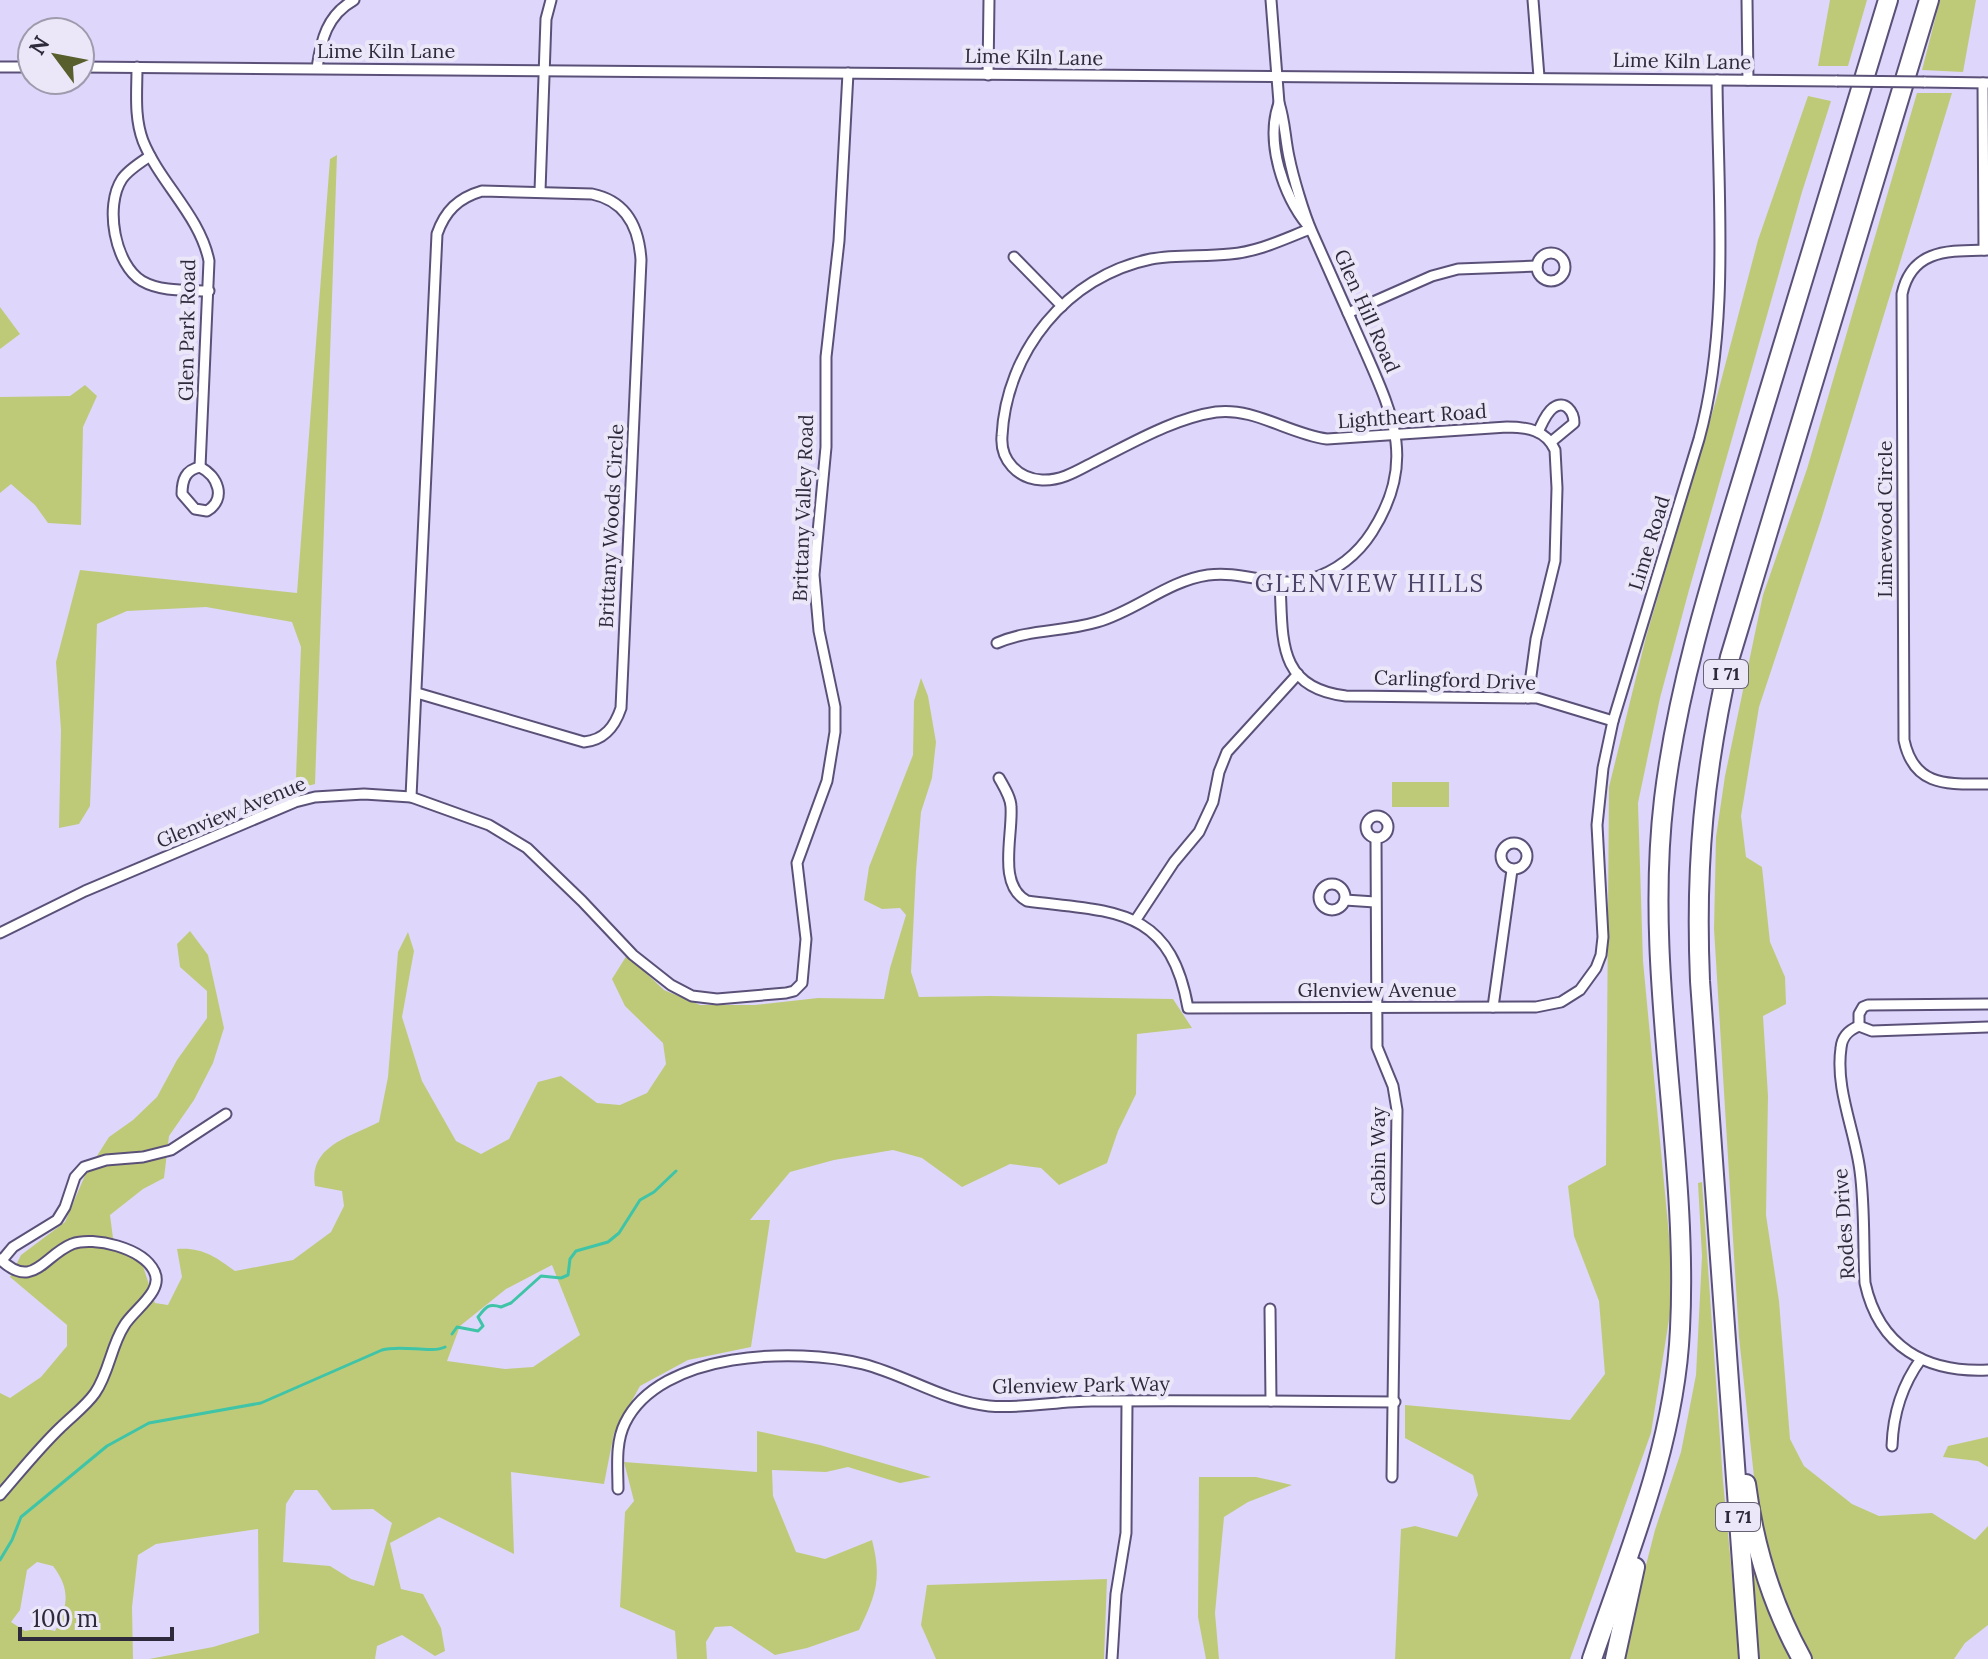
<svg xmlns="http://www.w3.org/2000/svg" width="1988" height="1659" font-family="Lora,serif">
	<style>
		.green { fill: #bfca79; fill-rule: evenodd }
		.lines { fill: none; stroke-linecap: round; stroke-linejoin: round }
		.stream { stroke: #3fc4a7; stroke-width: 3 }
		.minor-casing { stroke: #5b5178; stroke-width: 13 }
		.motorway-casing { stroke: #5b5178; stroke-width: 22 }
		.minor { stroke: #fff; stroke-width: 9 }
		.motorway { stroke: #fff; stroke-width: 18 }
		.minor-bridge-casing { stroke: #5b5178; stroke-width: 13; stroke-linecap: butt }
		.minor-bridge { stroke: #fff; stroke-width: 9 }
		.labels { text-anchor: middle; stroke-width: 8; stroke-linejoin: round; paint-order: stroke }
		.shield { fill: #ebe7f9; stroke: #676374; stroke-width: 2 }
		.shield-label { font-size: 18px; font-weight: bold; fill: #2e2a3b }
		.street-label { font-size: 20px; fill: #2e2a3b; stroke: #ebe7f9 }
		.quarter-label { font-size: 24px; letter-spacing: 2px; fill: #4c4369; stroke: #ebe7f9 }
	</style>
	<rect width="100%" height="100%" fill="#ded7fb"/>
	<g class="green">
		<path d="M1830 0H1867L1848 66H1818Z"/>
		<path d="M1940 0H1976L1963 72 1922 70Z"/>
		<path d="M1917 93H1952L1821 520 1759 707 1741 816 1746 857 1762 867 1770 942 1785 977 1786 1004 1763 1016 1768 1096 1766 1215 1779 1301 1790 1439 1804 1466 1852 1504 1879 1516 1932 1513 1975 1540 1988 1526V1625L1965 1643 1954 1659H1808L1771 1575 1757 1505 1739 1337 1714 929 1716 837 1725 776 1763 595 1807 469Z"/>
		<path d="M1808 96 1831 101 1802 192 1689 590 1660 698 1638 803 1643 961 1674 1288 1651 1433 1570 1659H1395L1401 1529 1415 1526 1457 1537 1478 1495 1473 1475 1405 1438V1405L1570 1420 1605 1374 1599 1301 1574 1236 1568 1186 1606 1165 1609 787 1646 637 1716 400 1758 240Z"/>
		<path d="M337 155 315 784 304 787 296 777 301 647 292 622 206 607 127 611 97 624 90 806 79 824 59 828 61 730 56 662 80 570 297 593 330 159Z"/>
		<path d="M0 307 20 334 0 349Z"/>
		<path d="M85 385 97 396 83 427 81 525 48 523 35 505 11 484 0 493V397L70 396Z"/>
		<path d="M921 678 928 696 936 742 932 778 921 812 916 871 911 972 919 997 990 996 1173 999 1192 1028 1137 1034 1136 1094 1118 1131 1107 1163 1059 1185 1041 1168 1010 1164 962 1187 922 1158 893 1150 834 1160 790 1172 750 1220H770L751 1347 688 1360 640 1386 614 1433 604 1484 511 1472 514 1554 439 1517 390 1543 401 1589 423 1594 441 1628 445 1651 435 1656 402 1635 377 1646 375 1659H149L213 1647 259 1633 258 1529 156 1544 138 1555 132 1607 133 1659H0V1393L10 1398 41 1377 67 1346V1325L10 1277 21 1255 65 1222 86 1173 109 1137 133 1120 157 1097 177 1060 207 1018V991L180 967 177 944 190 931 208 955 224 1028 213 1063 194 1100 169 1136 164 1178 143 1189 110 1215 113 1238 142 1263 155 1303 168 1305 182 1277 177 1249C202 1247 216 1257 235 1271L293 1260 331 1232 344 1206 342 1191 315 1186C308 1146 350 1137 379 1122L388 1077 398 952 408 932 414 951 402 1017 422 1081 456 1141 481 1154 509 1139 538 1082 561 1076 597 1103 620 1105 647 1093 666 1064 663 1043 625 1006 612 979 627 955 664 990 700 1005H755L818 998 884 999 890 968 906 915 900 908 882 909 864 900 869 867 913 755 914 701ZM552 1265 580 1335 533 1367 505 1369 447 1361 460 1326 506 1289ZM295 1490H317L332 1510 373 1509 392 1523 374 1586 351 1579 330 1566 283 1562 286 1504ZM37 1562 53 1566C71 1590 68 1606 55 1631L42 1628 25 1631 11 1622 20 1610 27 1570Z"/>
		<rect x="1392" y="782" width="57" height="25"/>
		<path d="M1702 1182 1723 1481 1740 1659H1622L1655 1530 1681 1452 1696 1375 1702 1256 1698 1183Z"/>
		<path d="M757 1431 820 1445 931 1477 900 1483 848 1467 826 1472 772 1470 773 1496 796 1552 825 1559 872 1540C882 1579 876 1595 859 1630L807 1648 775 1655 731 1626 715 1627 706 1642 707 1659H677L675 1631 620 1607 625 1512 634 1501 624 1462 757 1472Z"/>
		<path d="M1988 1437V1467L1978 1461 1943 1457 1948 1446Z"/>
		<path d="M1199 1477H1256L1292 1485 1248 1502 1224 1517 1215 1613 1219 1659H1206L1198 1617Z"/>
		<path d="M1754 1561 1793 1659H1757L1748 1562Z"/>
		<path d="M1107 1579 1104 1659H936L921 1625 927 1585Z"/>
	</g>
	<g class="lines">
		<g class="stream">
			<path d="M452 1334 457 1327 478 1331 483 1326 478 1317C486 1307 488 1303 501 1307L511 1303 541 1276 561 1278 568 1275 570 1259 576 1251 608 1242 619 1233 640 1200 654 1192 676 1171"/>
			<path d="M0 1560 12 1540 21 1517 107 1446 149 1423 261 1403 382 1350C402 1344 431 1354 445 1347"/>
		</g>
		<defs>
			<g id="minor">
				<path d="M1533 0 1539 77"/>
				<path d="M1747 0 1748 80"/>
				<path d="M0 67H32"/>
				<path d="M80 67 1837 81"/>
				<path d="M137 67C137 92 134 117 143 141 160 183 200 216 209 261L200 467"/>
				<path d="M317 68C321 40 327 15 354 0"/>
				<path d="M988 75 989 0"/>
				<path d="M1924 82 1988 83"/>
				<path d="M1983 83 1984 250"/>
				<path d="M1279 103C1265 142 1283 195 1308 226"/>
				<path d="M150 156C141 162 128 170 122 179 104 206 115 265 142 281 161 292 187 290 209 291"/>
				<path d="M540 191 546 19 551 0"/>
				<path d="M1310 229C1284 239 1258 252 1230 254 1204 257 1177 254 1151 259 1067 276 1006 352 1002 436 1000 460 1018 479 1042 480 1063 481 1080 469 1098 460 1134 442 1175 418 1216 412 1254 407 1289 434 1327 439L1507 427C1527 427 1546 430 1555 450L1557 488 1555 561 1536 639 1528 698"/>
				<path d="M1988 250C1950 251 1912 248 1902 294L1904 740C1914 788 1949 784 1988 784"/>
				<circle cx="1551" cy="267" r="14"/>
				<path d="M1014 257 1062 306"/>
				<path d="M1348 313 1432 276 1458 269 1537 266"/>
				<path d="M1538 432C1542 424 1546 413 1553 408 1565 399 1574 412 1574 423L1551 442"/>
				<path d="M200 467C218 476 227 499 207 511L195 509 182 494C182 479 186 470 200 467Z"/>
				<path d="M1280 583C1283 638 1276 688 1346 696L1537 698 1613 721"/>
				<path d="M997 643C1029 629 1064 632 1097 622 1136 611 1167 581 1208 575 1243 570 1276 589 1310 579 1336 572 1358 554 1372 532 1416 463 1394 417 1364 349 1347 310 1329 271 1312 232 1304 214 1293 177 1289 157 1285 139 1285 121 1279 103L1271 0"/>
				<path d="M999 778C1004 787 1011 798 1011 807 1013 836 997 885 1027 901 1113 912 1170 906 1188 1008L1536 1007 1561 1002 1580 990 1596 968 1601 955 1603 937 1597 825 1603 768 1613 721 1699 439C1730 327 1718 197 1717 80"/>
				<path d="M411 797 437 234C445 211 458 198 482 191L592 194C626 201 639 227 641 260L621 708C615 726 605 740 584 742L417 693"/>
				<circle cx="1377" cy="827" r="11"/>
				<path d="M1376 838 1377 1047 1393 1086 1397 1110 1392 1477"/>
				<circle cx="1514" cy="856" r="13"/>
				<circle cx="1332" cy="897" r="13"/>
				<path d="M1345 900 1375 902"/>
				<path d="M1135 921 1174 862 1199 832 1213 802 1219 772 1227 752 1298 674"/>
				<path d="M0 933 85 891 295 802 315 797 364 794 411 797 489 825 527 848 582 901 633 955 671 985 692 996 717 999 786 993 794 991 802 983 806 939 797 863 827 781 835 732V707L819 631 814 575 826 447V357L839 241 848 73"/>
				<path d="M1493 1007 1512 870"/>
				<path d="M1859 1026C1849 1030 1842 1036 1841 1048 1835 1089 1855 1131 1860 1171 1865 1208 1863 1246 1865 1283 1879 1347 1926 1373 1988 1370"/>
				<path d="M1859 1026V1014L1863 1007 1868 1005 1988 1004"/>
				<path d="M1859 1026 1872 1031 1988 1027"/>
				<path d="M0 1259C33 1291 43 1256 72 1244 94 1236 143 1248 154 1271 165 1291 133 1310 124 1326 111 1346 109 1373 95 1393 86 1406 72 1416 61 1427 39 1448 20 1472 0 1495"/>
				<path d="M2 1260 13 1247 57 1220 65 1207 75 1177 84 1167 106 1160 143 1157 171 1150 226 1114"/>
				<path d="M1270 1309 1271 1401"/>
				<path d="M1892 1446C1893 1414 1902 1385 1921 1359"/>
				<path d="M618 1489C618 1468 615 1443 625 1423 660 1351 796 1347 863 1364 906 1375 943 1401 989 1406 1023 1409 1058 1401 1092 1401 1193 1400 1294 1401 1395 1402"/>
				<path d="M1112 1659 1116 1594 1126 1533 1127 1402"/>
			</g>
			<g id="motorway">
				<path d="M1746 1484C1754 1546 1772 1605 1802 1659"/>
				<path d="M1592 1659C1629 1552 1675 1443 1680 1329 1689 1153 1643 976 1664 799 1679 674 1720 554 1756 434 1800 290 1844 145 1888 0"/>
				<path d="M1615 1659 1635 1567"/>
				<path d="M1749 1659 1700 981C1695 864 1704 771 1730 657L1929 0"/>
			</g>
		</defs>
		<use href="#minor" class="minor-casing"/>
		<use href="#motorway" class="motorway-casing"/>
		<use href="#minor" class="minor"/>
		<use href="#motorway" class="motorway"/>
		<defs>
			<path id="minor-bridge" d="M1837 81 1924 82"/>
		</defs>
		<use href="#minor-bridge" class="minor-bridge-casing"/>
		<use href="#minor-bridge" class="minor-bridge"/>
	</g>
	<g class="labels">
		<g class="shield">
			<rect x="1704" y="660" width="44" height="28" rx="6"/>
			<rect x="1716" y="1503" width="44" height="28" rx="6"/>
		</g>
		<g class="shield-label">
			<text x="1726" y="680">I 71</text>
			<text x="1738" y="1523">I 71</text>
		</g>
		<g class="street-label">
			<text x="386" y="58">Lime Kiln Lane</text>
			<text transform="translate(1034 57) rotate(1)" y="7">Lime Kiln Lane</text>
			<text transform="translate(1682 61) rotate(1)" y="7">Lime Kiln Lane</text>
			<text transform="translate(1367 311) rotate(66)" y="7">Glen Hill Road</text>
			<text transform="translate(187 330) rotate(-89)" y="7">Glen Park Road</text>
			<text transform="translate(1412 416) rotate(-4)" y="7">Lightheart Road</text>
			<text transform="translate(803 508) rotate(-88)" y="7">Brittany Valley Road</text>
			<text transform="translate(1885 519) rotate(-90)" y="7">Limewood Circle</text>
			<text transform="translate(611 526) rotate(-87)" y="7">Brittany Woods Circle</text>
			<text transform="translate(1649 543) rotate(-73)" y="7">Lime Road</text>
			<text transform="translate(1455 680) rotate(2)" y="7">Carlingford Drive</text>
			<text transform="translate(231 812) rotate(-22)" y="7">Glenview Avenue</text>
			<text x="1377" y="997">Glenview Avenue</text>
			<text transform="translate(1378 1156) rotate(-90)" y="7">Cabin Way</text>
			<text transform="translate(1844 1224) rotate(-94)" y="7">Rodes Drive</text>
			<text transform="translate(1081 1385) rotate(-1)" y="7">Glenview Park Way</text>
		</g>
		<g class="quarter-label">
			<text x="1370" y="592">GLENVIEW HILLS</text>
		</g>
	</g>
	<g transform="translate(56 56) rotate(302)"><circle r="38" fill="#ebe7f9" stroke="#9f9bad" stroke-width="2"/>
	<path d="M0-6L14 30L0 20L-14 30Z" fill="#585e2c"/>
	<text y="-12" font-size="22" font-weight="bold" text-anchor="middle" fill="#2e2a3b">N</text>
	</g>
	<path d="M20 1627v12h152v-12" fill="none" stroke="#2e2a3b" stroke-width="4"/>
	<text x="32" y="1627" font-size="24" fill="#2e2a3b" stroke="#ebe7f9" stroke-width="6" paint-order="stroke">100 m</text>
</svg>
